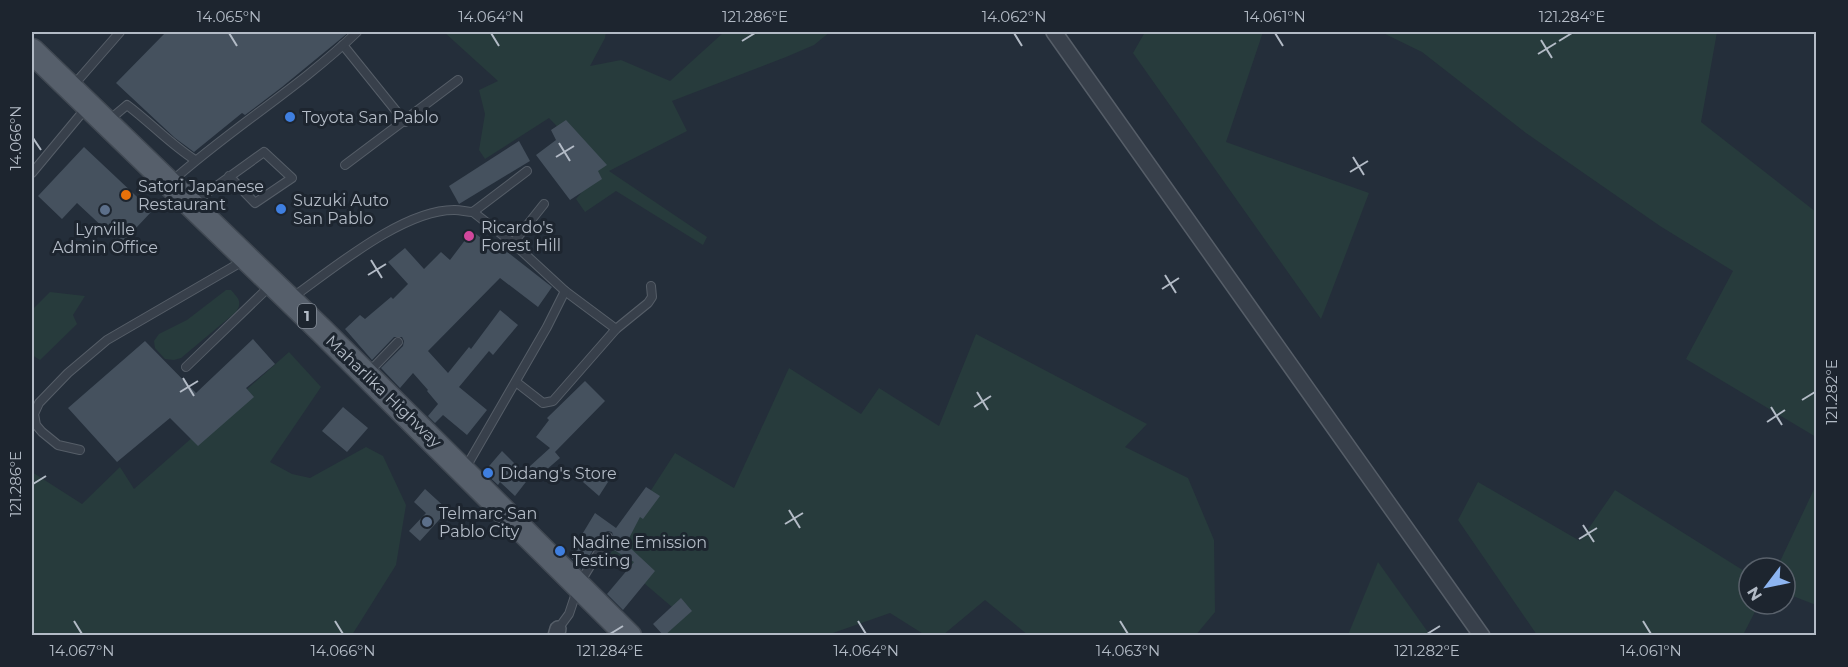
<svg xmlns="http://www.w3.org/2000/svg" width="1848" height="667" font-family="Montserrat,sans-serif">
	<style>
		.green { fill: #273b3c }
		.building { fill: #45515e }
		.lines { fill: none; stroke-linecap: round; stroke-linejoin: round }
		.service-casing { stroke: #565e68; stroke-width: 10 }
		.minor-casing { stroke: #565e68; stroke-width: 18 }
		.primary-casing { stroke: #414953; stroke-width: 27 }
		.service { stroke: #38404b; stroke-width: 8 }
		.minor { stroke: #38404b; stroke-width: 15 }
		.primary { stroke: #565f6b; stroke-width: 24 }
		.ticks { fill: none; stroke: #b3bbc6; stroke-width: 2 }
		.shop-dot { fill: #3f7fe0; stroke: #1d252f; stroke-width: 2 }
		.food-dot { fill: #e8710a; stroke: #1d252f; stroke-width: 2 }
		.service-dot { fill: #5c6f8a; stroke: #1d252f; stroke-width: 2 }
		.hotel-dot { fill: #d1479c; stroke: #1d252f; stroke-width: 2 }
		.labels { text-anchor: middle; stroke-width: 6; stroke-linejoin: round; paint-order: stroke }
		.shield { fill: #1d252f; stroke: #868e99; stroke-width: 1.5 }
		.shield-label { font-size: 15px; font-weight: bold; fill: #b3bbc6 }
		.poi-label { font-size: 16px; fill: #b3bbc6; stroke: #1d252f; text-anchor: start }
		.street-label { font-size: 16px; fill: #b3bbc6; stroke: #1d252f }
		.neatline { fill: none; stroke: #b3bbc6; stroke-width: 2 }
		.ticks-label { font-size: 15px; text-anchor: middle; fill: #b3bbc6 }
	</style>
	<rect width="100%" height="100%" fill="#242e3a"/>
	<g class="green">
		<path d="M444 32H606L605 38 590 66 621 60 670 81 724 32H830L814 45 786 57 672 101 687 131 609 171 707 237 703 245 616 191 585 212 576 199 590 182 596 167 549 118 485 159 479 150 485 114 479 90 498 81Z"/>
		<path d="M1145 32H1263L1226 142 1369 193 1321 319 1133 53Z"/>
		<path d="M1381 32H1717L1701 122 1816 212V437L1686 359 1733 271 1660 226 1526 133 1422 52Z"/>
		<path d="M226 290H231C238 298 243 302 236 312L181 358 174 360 165 359 155 348 154 341 159 334 187 320Z"/>
		<path d="M50 292 85 296 73 315 77 324 40 360 32 355V310Z"/>
		<path d="M976 334 1147 424 1125 447 1188 478 1214 540 1215 612 1195 636 1028 635 985 600 943 635H925L890 613 833 633V635H662L679 613 610 554 675 453 734 488 789 368 861 414 879 388 939 426Z"/>
		<path d="M289 352 321 387 270 462 292 474 310 478 366 447 383 456 406 505 396 565 352 635H32V472L82 504 120 467 134 489Z"/>
		<path d="M1478 482 1580 541 1615 490 1749 574V604H1759L1743 635H1537L1458 520Z"/>
		<path d="M1816 485V605L1785 593V568H1777Z"/>
		<path d="M1378 562 1430 635H1348Z"/>
	</g>
	<g class="building">
		<path d="M166 32H349L282 87 245 115 242 113 194 152 175 138 116 83Z"/>
		<path d="M566 120 607 165 598 171 602 179 570 200 536 155 556 140 551 130Z"/>
		<path d="M519 141 530 161 459 204 449 186Z"/>
		<path d="M84 147 152 211 121 244 77 203 62 219 38 196Z"/>
		<path d="M472 231 489 244 492 240 552 287 538 307 500 278 428 351 448 373 469 347 471 349 500 310 518 325 493 355 489 351 459 387 487 410 467 435 443 415 435 423 428 416 438 404 427 391 428 390 413 373 400 388 381 368 403 346 404 341 402 337H394L372 360 345 329 360 315 365 319 391 297 393 299 408 284 388 262 405 248 424 269 441 252 450 260Z"/>
		<path d="M253 339 275 364 246 388 254 397 198 446 170 418 117 462 68 408 145 341 196 393Z"/>
		<path d="M585 381 605 401 555 452 560 458 538 477 529 467 550 448 536 437 549 420 547 418Z"/>
		<path d="M343 407 368 428 347 452 322 431Z"/>
		<path d="M502 451 529 478 515 496 500 482 498 485 484 472Z"/>
		<path d="M593 469 608 482 599 496 583 482Z"/>
		<path d="M646 487 660 496 643 519 640 517 626 544 655 571 623 610 607 594 634 562 609 547 614 538 612 532 608 531 603 533 583 567 569 556 595 513 616 528Z"/>
		<path d="M425 489 448 510 420 541 409 531 426 513 414 502Z"/>
		<path d="M681 598 692 611 664 636 653 624Z"/>
	</g>
	<g class="lines">
		<defs>
			<g id="service">
				<path d="M343 45 405 122"/>
				<path d="M72 87 120 32"/>
				<path d="M108 121 127 105C151 123 170 144 195 160"/>
				<path d="M345 165 458 80"/>
				<path d="M32 173 86 108"/>
				<path d="M171 182C230 129 300 87 357 32"/>
				<path d="M193 203 264 152 292 178 255 203 229 176"/>
				<path d="M513 243 544 204"/>
				<path d="M565 291 616 329"/>
				<path d="M293 297C334 268 404 209 455 210 461 210 467 212 473 212L527 171"/>
				<path d="M186 367 270 286"/>
				<path d="M368 373 398 342"/>
				<path d="M516 382 543 403 553 401 616 329 648 303 652 297 651 286"/>
				<path d="M80 450 58 445 42 432 36 425 34 414 39 403 68 373 107 340 243 261"/>
				<path d="M465 469 547 327 565 291 513 243 473 212"/>
				<path d="M558 629 569 614 579 584 608 537"/>
			</g>
			<g id="minor">
				<path d="M1054 32 1482 636"/>
				<path d="M556 636 558 629"/>
			</g>
			<path id="primary" d="M32 51 322 331 629 636"/>
		</defs>
		<use href="#service" class="service-casing"/>
		<use href="#minor" class="minor-casing"/>
		<use href="#primary" class="primary-casing"/>
		<use href="#service" class="service"/>
		<use href="#minor" class="minor"/>
		<use href="#primary" class="primary"/>
	</g>
	<path class="ticks" d="M229 33 237 46M491 33 499 46M1014 33 1022 46M1275 33 1283 46M1541 40 1552 58M742 41 755 33M1559 41 1572 33M1538 54 1556 43M33 138 41 150M559 143 570 161M556 157 574 146M1353 157 1364 175M1350 172 1368 161M371 260 382 278M368 275 386 264M1165 275 1176 293M1162 289 1179 278M183 378 194 396M180 392 198 381M977 392 988 410M1802 400 1815 392M974 407 991 396M1771 407 1782 425M1767 422 1785 410M33 484 46 476M789 510 800 528M785 524 803 513M1583 525 1594 542M1579 539 1597 528M74 621 82 634M335 621 343 634M858 621 866 634M1120 621 1128 634M1643 621 1651 634M610 634 623 626M1427 634 1440 626"/>
	<g class="shop-dot">
		<circle cx="290" cy="117" r="6"/>
		<circle cx="281" cy="209" r="6"/>
		<circle cx="488" cy="473" r="6"/>
		<circle cx="560" cy="551" r="6"/>
	</g>
	<circle class="food-dot" cx="126" cy="195" r="6"/>
	<g class="service-dot">
		<circle cx="105" cy="210" r="6"/>
		<circle cx="427" cy="522" r="6"/>
	</g>
	<circle class="hotel-dot" cx="469" cy="236" r="6"/>
	<g class="labels">
		<rect class="shield" x="298" y="304" width="18" height="24" rx="4.5"/>
		<g class="shield-label">
			<text x="307" y="321">1</text>
		</g>
		<g class="poi-label">
			<text x="302" y="123">Toyota San Pablo</text>
			<text x="138" y="192">Satori Japanese<tspan x="138" dy="18">Restaurant</tspan></text>
			<text x="293" y="206">Suzuki Auto<tspan x="293" dy="18">San Pablo</tspan></text>
			<text x="481" y="233">Ricardo's<tspan x="481" dy="18">Forest Hill</tspan></text>
			<text x="105" y="235" text-anchor="middle">Lynville<tspan x="105" dy="18">Admin Office</tspan></text>
			<text x="500" y="479">Didang's Store</text>
			<text x="439" y="519">Telmarc San<tspan x="439" dy="18">Pablo City</tspan></text>
			<text x="572" y="548">Nadine Emission<tspan x="572" dy="18">Testing</tspan></text>
		</g>
		<g class="street-label">
			<text transform="translate(384 391) rotate(44)" y="6">Maharlika Highway</text>
		</g>
	</g>
	<rect width="1848" height="667" fill="none" stroke="#1d252f" stroke-width="66"/>
	<g transform="translate(1767 586) rotate(238)"><circle r="28" fill="#1d252f" stroke="#59616b" stroke-width="1.5"/>
	<path d="M0-4.5L10 22L0 15L-10 22Z" fill="#8db5f1"/>
	<text y="-9" font-size="16" font-weight="bold" text-anchor="middle" fill="#b3bbc6">N</text>
	</g>
	<rect x="33" y="33" width="1782" height="601" class="neatline"/>
	<g class="ticks-label">
		<text x="229" y="22">14.065°N</text>
		<text x="491" y="22">14.064°N</text>
		<text x="755" y="22">121.286°E</text>
		<text x="1014" y="22">14.062°N</text>
		<text x="1275" y="22">14.061°N</text>
		<text x="1572" y="22">121.284°E</text>
		<text transform="translate(16 138) rotate(-90)" y="5">14.066°N</text>
		<text transform="translate(1832 392) rotate(-90)" y="5">121.282°E</text>
		<text transform="translate(16 484) rotate(-90)" y="5">121.286°E</text>
		<text x="82" y="656">14.067°N</text>
		<text x="343" y="656">14.066°N</text>
		<text x="610" y="656">121.284°E</text>
		<text x="866" y="656">14.064°N</text>
		<text x="1128" y="656">14.063°N</text>
		<text x="1427" y="656">121.282°E</text>
		<text x="1651" y="656">14.061°N</text>
	</g>
</svg>
